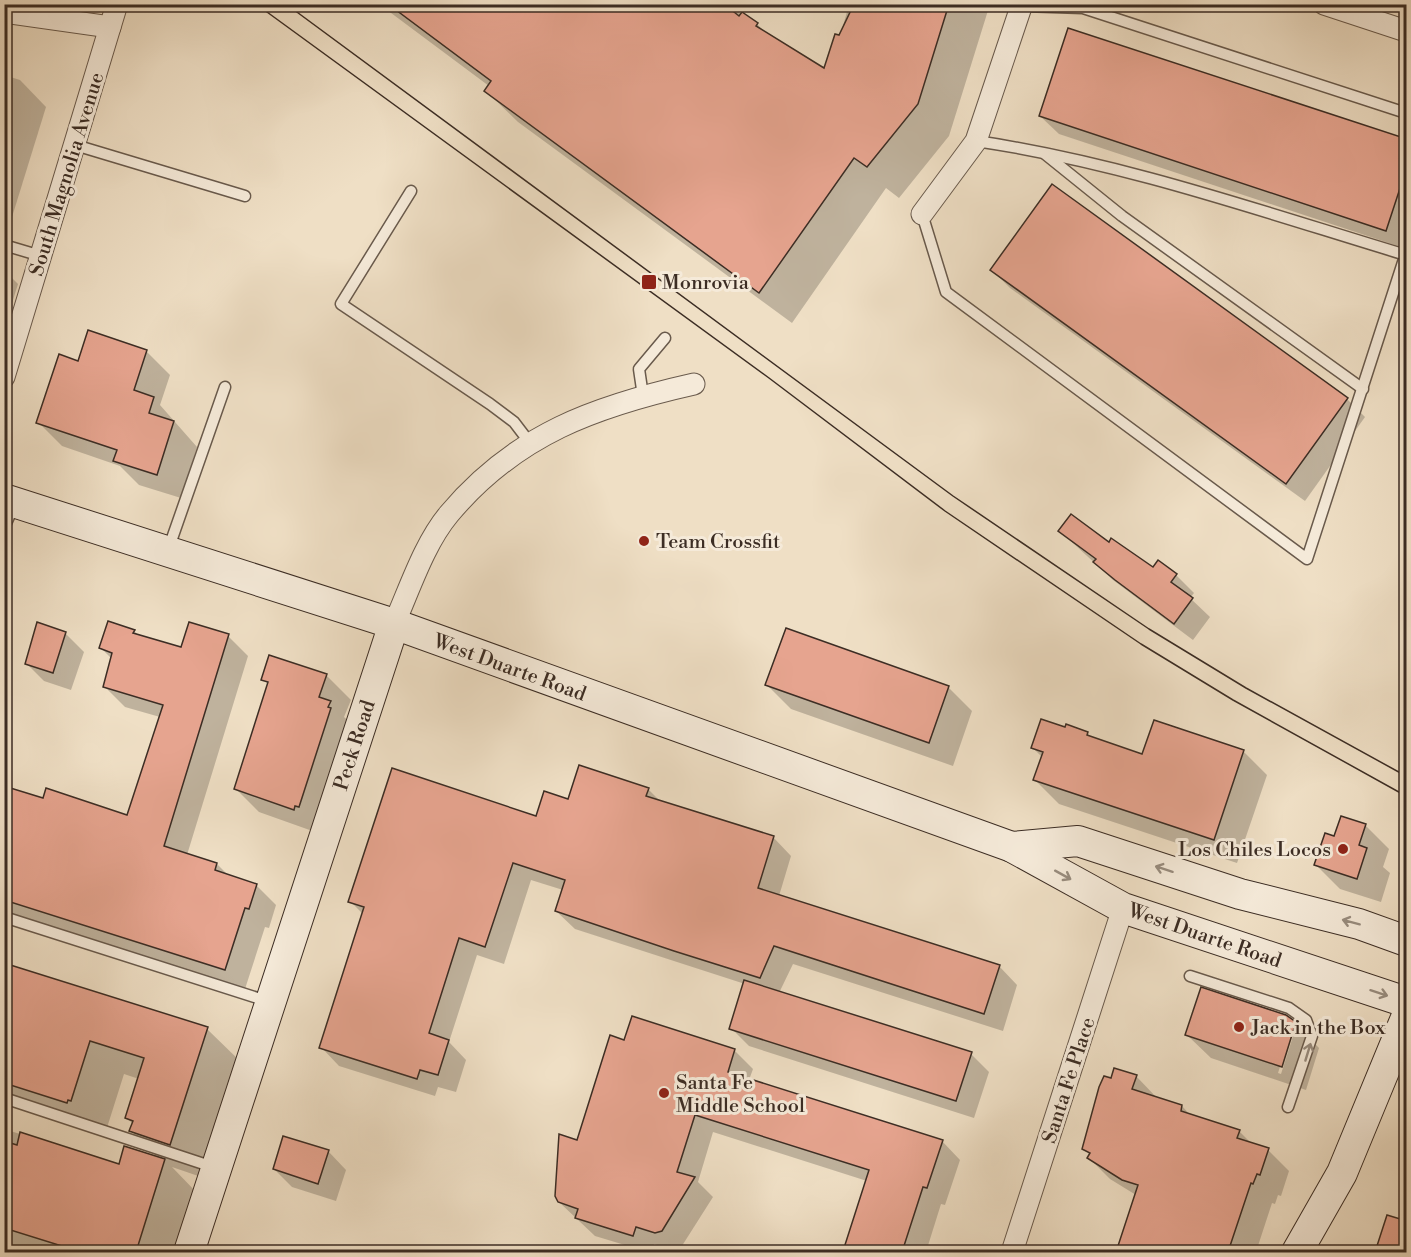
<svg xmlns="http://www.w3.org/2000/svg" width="1411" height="1257" font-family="'Libre Bodoni',serif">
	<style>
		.shadow { fill: #0003; fill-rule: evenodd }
		.building { fill: #e6a48f; stroke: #3c2d24; stroke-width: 1.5 }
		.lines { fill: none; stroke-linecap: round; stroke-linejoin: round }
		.lane-casing { stroke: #695a4c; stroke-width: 13 }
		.street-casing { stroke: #695a4c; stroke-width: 23 }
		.secondary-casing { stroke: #3c2d24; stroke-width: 32 }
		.lane { stroke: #f5ead9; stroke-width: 10 }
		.street { stroke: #f5ead9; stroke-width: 21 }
		.secondary { stroke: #f5ead9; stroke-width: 30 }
		.tram { stroke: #3c2d24; stroke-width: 1.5 }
		.oneway { stroke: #988c7e }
		.poi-dot { fill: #8f2418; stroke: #f5ead9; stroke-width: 2 }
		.labels { text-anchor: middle; stroke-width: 6; stroke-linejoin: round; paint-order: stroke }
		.street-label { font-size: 20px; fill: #3c2d24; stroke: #f5ead9 }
		.poi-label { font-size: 20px; fill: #3c2d24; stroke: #f5ead9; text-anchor: start }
	</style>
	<rect width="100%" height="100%" fill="#efdfc5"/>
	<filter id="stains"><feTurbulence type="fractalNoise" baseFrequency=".00333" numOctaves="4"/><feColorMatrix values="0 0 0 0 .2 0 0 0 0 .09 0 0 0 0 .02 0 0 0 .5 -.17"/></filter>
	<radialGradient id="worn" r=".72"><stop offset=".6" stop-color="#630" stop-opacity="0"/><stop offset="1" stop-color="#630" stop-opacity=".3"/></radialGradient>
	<g class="shadow">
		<path d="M379 4H726L757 24 769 36 825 70 840 37 848 8 836 4H990L949 136 899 198 886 188 792 323 518 122 486 91 489 86Z"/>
		<path d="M4 75 20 80 46 107 4 243Z"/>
		<path d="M1040 116 1406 141V239L1404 248 1059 134Z"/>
		<path d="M4 270 18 284 4 329Z"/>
		<path d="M992 270 1347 399 1365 417 1305 501 1010 288Z"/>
		<path d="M146 351 170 375 160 405 197 447 181 498 139 485 120 466 62 446 38 422 79 363Z"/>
		<path d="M1060 531 1109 544 1153 569 1176 575 1194 593 1190 598 1210 617 1193 640 1113 580Z"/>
		<path d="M38 624 66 634 84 652 71 690 44 681 26 663Z"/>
		<path d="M134 631 139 636 182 649 228 636 248 656 187 855 217 864 229 876 256 885 276 905 269 928 265 927 245 989 4 912V788L44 800 128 817 160 717 125 707 105 687 112 659 101 648Z"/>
		<path d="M270 657 327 676 351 700 344 717 354 726 318 833 259 812 235 788 269 685 263 679Z"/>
		<path d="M767 685 948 687 972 711 953 766 791 709Z"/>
		<path d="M1066 729 1087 733 1093 739 1143 756 1243 751 1267 775 1237 863 1059 804 1035 780 1042 757 1033 748Z"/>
		<path d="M648 789 661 802 773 837 791 856 779 896 999 966 1017 985 1003 1031 793 964 779 993 971 1054 989 1072 974 1118 749 1046 731 1028 745 984 575 929 556 911 563 890 531 880 504 964 477 955 449 1042 466 1060 456 1092 438 1087 435 1096 339 1066 321 1047 363 914 350 901 569 801Z"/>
		<path d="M1365 825 1389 849 1383 867 1390 873 1381 902 1340 889 1316 865 1335 838Z"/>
		<path d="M4 963 207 1029 242 1063 204 1178 172 1167 199 1195 181 1252 4 1251V1129L120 1165 158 1158 131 1131 133 1124 127 1118 139 1079 124 1074 105 1134 102 1133 101 1136 4 1103Z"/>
		<path d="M633 1018 735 1051 753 1069 749 1080 942 1141 960 1160 945 1205 941 1204 926 1252H851L846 1247 867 1181 713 1132 698 1182 713 1197 680 1249 674 1250 654 1244 652 1252H648L595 1236 559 1202 578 1142 625 1042Z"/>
		<path d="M1295 1023 1319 1048 1306 1090 1211 1058 1187 1035ZM1291 1033H1294L1281 1074 1278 1073Z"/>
		<path d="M1136 1076 1158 1099 1182 1106 1191 1116 1239 1131 1253 1145 1268 1150 1289 1171 1281 1196 1278 1195 1275 1204 1272 1203 1256 1252H1117L1136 1195 1110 1179 1089 1158 1091 1155 1084 1148 1112 1080Z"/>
		<path d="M328 1151 346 1170 336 1201 292 1187 274 1169Z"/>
		<path d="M1406 1204V1252H1377L1388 1216 1401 1221Z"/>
	</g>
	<g class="building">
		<path d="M388 4H724L739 16 742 12 758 23 756 26 824 68 835 34 839 35 854 4H949L918 104 867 167 854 158 759 293 484 91 491 81Z"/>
		<path d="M1068 28 1407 139V167L1386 231 1039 116Z"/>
		<path d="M1052 184 1348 398 1286 484 990 270Z"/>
		<path d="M88 330 147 350 134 390 154 397 149 413 174 421 157 475 113 461 117 450 36 423 59 354 78 361Z"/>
		<path d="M1071 514 1109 542 1111 538 1153 567 1158 560 1177 574 1171 582 1193 598 1174 624 1115 580 1093 562 1096 559 1058 531Z"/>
		<path d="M108 621 135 630 133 633 181 647 189 622 229 634 164 846 217 863 215 870 257 884 249 909 245 908 225 970 4 900V786L43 798 46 788 127 815 163 705 103 687 112 653 99 648Z"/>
		<path d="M37 622 66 632 53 673 25 664Z"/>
		<path d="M786 628 949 686 929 743 765 685Z"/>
		<path d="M269 655 327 674 319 697 331 701 328 707 331 708 299 807 295 806 294 810 234 789 268 682 261 680Z"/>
		<path d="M1041 719 1065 727 1066 724 1088 732 1087 735 1142 754 1154 720 1244 750 1214 840 1033 780 1043 752 1031 748Z"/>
		<path d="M579 765 649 788 646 796 774 836 758 888 1000 965 984 1014 774 946 760 978 674 951 555 911 565 880 513 863 485 947 459 938 429 1033 449 1040 438 1075 420 1070 417 1079 319 1048 364 907 348 902 392 768 536 816 544 791 568 799Z"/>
		<path d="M1341 816 1366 824 1359 845 1367 848 1357 879 1314 865 1325 833 1334 836Z"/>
		<path d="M4 963 208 1027 170 1145 129 1131 133 1121 125 1118 144 1058 90 1041 71 1101 68 1100 67 1103 4 1083Z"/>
		<path d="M744 980 972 1052 956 1101 729 1029Z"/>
		<path d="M1201 987 1286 1015 1296 1022 1282 1067 1185 1035Z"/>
		<path d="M632 1016 735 1049 728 1072 943 1140 927 1188 923 1187 902 1252H859L844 1248 869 1170 695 1115 677 1172 695 1177 662 1231 655 1233 636 1227 633 1236 575 1218 578 1209 558 1202 555 1196 559 1134 577 1140 610 1035 624 1040Z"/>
		<path d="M1114 1068 1137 1075 1132 1089 1182 1105 1181 1111 1240 1130 1237 1138 1269 1148 1260 1175 1257 1174 1253 1184 1251 1183 1228 1252H1116L1138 1185 1122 1180 1087 1158 1090 1153 1082 1149 1099 1087 1104 1076 1111 1078Z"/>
		<path d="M20 1132 119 1164 124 1146 165 1159 136 1252H81L4 1228V1141L17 1145Z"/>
		<path d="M283 1136 329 1150 318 1184 273 1169Z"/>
		<path d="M1387 1215 1407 1221V1252H1375Z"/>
	</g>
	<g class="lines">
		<defs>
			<g id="lane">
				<path d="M1022 6 1083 8 1406 113"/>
				<path d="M976 141C1124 163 1263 212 1406 255"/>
				<path d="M75 145 245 196"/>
				<path d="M1045 154 1122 216 1363 389"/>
				<path d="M411 191 341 304 490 404 514 422 530 443"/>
				<path d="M922 214 946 292 1307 559 1406 253"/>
				<path d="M4 245 41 256"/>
				<path d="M643 396 639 369 665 338"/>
				<path d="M4 528 15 503"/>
				<path d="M168 550 225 387"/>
				<path d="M4 917 270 1002"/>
				<path d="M1190 976 1289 1008 1306 1020 1312 1036 1288 1107"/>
				<path d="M4 1098 216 1168"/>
				<path d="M4 1251 9 1252"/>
			</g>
			<g id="street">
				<path d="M1324 4 1406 31"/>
				<path d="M4 12 110 27"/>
				<path d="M922 214 976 141 1022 4"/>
				<path d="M4 377 117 4"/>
				<path d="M394 624C410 588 424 544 449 514 516 434 596 406 694 384"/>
				<path d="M1012 1252 1123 908"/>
			</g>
			<g id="secondary">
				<path d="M4 499 394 624 1012 847 1123 908 1406 1002"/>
				<path d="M1012 847 1078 841 1240 894 1359 924 1406 941"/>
				<path d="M189 1252 394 624"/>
				<path d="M1297 1252 1342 1173 1406 1018"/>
			</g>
		</defs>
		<use href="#lane" class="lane-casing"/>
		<use href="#street" class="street-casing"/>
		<use href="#secondary" class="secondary-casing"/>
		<use href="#lane" class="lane"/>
		<use href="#street" class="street"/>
		<use href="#secondary" class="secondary"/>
		<g class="tram">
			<path d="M256 4 769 378 945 511 1141 644 1233 700 1406 796"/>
			<path d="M286 4 953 496 1149 629 1246 688 1406 776"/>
		</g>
	</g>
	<defs><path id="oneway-shaft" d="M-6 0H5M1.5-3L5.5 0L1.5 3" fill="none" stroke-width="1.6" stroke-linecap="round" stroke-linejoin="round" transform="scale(1.5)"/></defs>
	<g class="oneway">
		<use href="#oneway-shaft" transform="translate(1164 869) rotate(-162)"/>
		<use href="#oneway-shaft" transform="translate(1063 875) rotate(29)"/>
		<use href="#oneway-shaft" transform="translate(1351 922) rotate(-165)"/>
		<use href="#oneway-shaft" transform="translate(1379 993) rotate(18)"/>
		<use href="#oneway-shaft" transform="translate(1308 1052) rotate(-73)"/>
	</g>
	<g class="poi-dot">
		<rect x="641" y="274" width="16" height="16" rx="3"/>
		<circle cx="644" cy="541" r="6"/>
		<circle cx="1343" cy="849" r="6"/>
		<circle cx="1239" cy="1027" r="6"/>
		<circle cx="664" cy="1093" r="6"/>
	</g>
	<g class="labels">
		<g class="street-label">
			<text transform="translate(66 174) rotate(-73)" y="7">South Magnolia Avenue</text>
			<text transform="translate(510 667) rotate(20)" y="7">West Duarte Road</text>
			<text transform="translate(354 745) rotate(-72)" y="7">Peck Road</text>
			<text transform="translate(1205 935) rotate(19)" y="7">West Duarte Road</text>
			<text transform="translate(1068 1080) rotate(-72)" y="7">Santa Fe Place</text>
		</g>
		<g class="poi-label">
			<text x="662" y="289">Monrovia</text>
			<text x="656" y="548">Team Crossfit</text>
			<text x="1331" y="856" text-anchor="end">Los Chiles Locos</text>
			<text x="1251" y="1034">Jack in the Box</text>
			<text x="676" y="1089">Santa Fe<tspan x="676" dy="23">Middle School</tspan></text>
		</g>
	</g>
	<rect width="1411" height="1257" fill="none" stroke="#efdfc5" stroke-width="24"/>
	<rect x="6" y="6" width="1399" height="1245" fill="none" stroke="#3c2d24" stroke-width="3"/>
	<rect x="12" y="12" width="1387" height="1233" fill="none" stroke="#3c2d24" stroke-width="1.5"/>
	<rect width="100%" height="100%" filter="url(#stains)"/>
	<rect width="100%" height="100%" fill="url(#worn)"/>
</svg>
